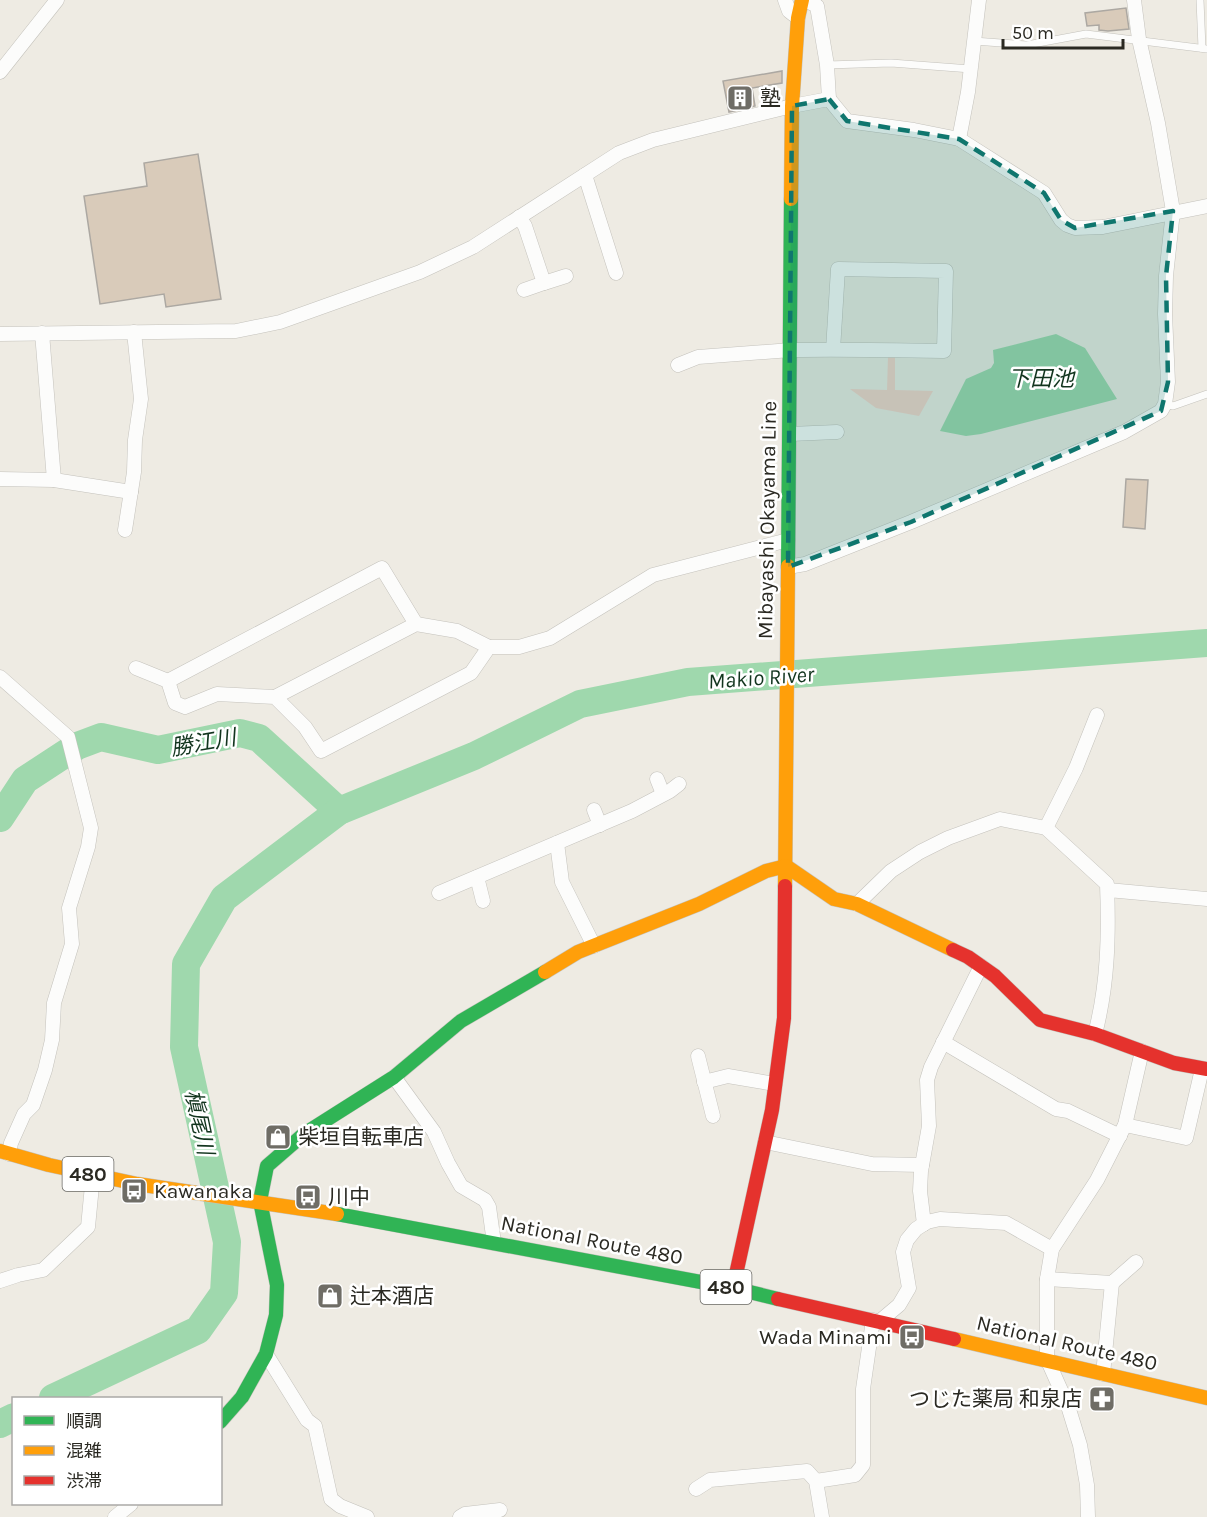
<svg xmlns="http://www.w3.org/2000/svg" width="1207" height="1517" font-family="Karla,'Noto Sans JP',sans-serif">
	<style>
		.green { fill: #f6d5ca }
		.water { fill: #9fd8ad }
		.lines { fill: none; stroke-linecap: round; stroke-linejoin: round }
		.river { stroke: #9fd8ad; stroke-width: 28 }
		.building { fill: #d9cbba; stroke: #aca8a2; stroke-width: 1.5 }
		.lane-casing { stroke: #c4c2bc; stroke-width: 8 }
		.street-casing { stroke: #c4c2bc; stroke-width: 15 }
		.fast-casing { stroke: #c4c2bc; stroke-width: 15 }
		.slow-casing { stroke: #c4c2bc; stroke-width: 15 }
		.jam-casing { stroke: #c4c2bc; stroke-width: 15 }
		.lane { stroke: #fcfcfb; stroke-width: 7 }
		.street { stroke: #fcfcfb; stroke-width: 14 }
		.fast { stroke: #30b455; stroke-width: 14 }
		.slow { stroke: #ff9f0a; stroke-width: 14 }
		.jam { stroke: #e5322d; stroke-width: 14 }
		.marked { fill: #0f766e; fill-opacity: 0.2; stroke: #0f766e; stroke-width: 4.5; stroke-dasharray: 12 8; stroke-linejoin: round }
		.labels { text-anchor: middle; stroke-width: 5; stroke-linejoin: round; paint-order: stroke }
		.shield { fill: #fff; stroke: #6a6964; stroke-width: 1.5 }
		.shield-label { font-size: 20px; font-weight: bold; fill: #2a2922 }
		.poi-label { font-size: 21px; fill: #2a2922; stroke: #fff; text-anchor: start }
		.street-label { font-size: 21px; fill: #2a2922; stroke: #fff }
		.water-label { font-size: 22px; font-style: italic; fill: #12351e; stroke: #fff }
	</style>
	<rect width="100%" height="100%" fill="#eeebe3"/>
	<path class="green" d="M888 357H895V390L933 391 919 416 876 408 850 389 887 390Z"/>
	<path class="water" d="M1056 334 1085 348 1117 399 981 434 966 436 940 431 966 379 991 368 994 363 993 350Z"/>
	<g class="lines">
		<g class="river">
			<path d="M0 818 25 780 77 746 101 737 158 750 240 733 259 738 339 811"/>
			<path d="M53 1398 198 1330 224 1293 227 1242 184 1047 186 964 224 898 339 811 474 756 580 704 688 682 1207 643"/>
			<path d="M0 1424 14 1417"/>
		</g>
	</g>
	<g class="building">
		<path d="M1126 8 1129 29 1108 31 1099 30V25L1087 26 1085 13Z"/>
		<path d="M782 71V83L752 88 755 106 729 112 723 81Z"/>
		<path d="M198 154 221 299 166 307 164 294 100 304 84 196 147 186 144 163Z"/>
		<path d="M1126 479 1148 480 1145 529 1123 527Z"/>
	</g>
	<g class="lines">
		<defs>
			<g id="lane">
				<path d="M1200 0 1202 48"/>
				<path d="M974 41 1027 45 1086 34 1207 49"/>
				<path d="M827 65 891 63 971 69"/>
				<path d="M1165 404 1173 406 1207 394"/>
			</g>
			<g id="street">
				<path d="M785 0 789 11 798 18"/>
				<path d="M805 0 817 6 827 65 829 99"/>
				<path d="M0 72 57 0"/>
				<path d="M959 139 968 92 979 0"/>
				<path d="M585 175 616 273"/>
				<path d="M519 217 525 226 544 283 524 290"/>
				<path d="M544 283 566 276"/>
				<path d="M42 333 54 480"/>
				<path d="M0 334 236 331 280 322 420 272 473 247 619 153 653 140 792 106 829 99 847 121 914 130 959 139 1044 193 1061 220 1067 225 1075 228 1103 227 1207 206"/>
				<path d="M678 365 698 357 791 350C842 349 893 350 944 351L946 271 838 269 833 350"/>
				<path d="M790 434 837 432"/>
				<path d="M0 479 54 480 131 492"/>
				<path d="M125 530 134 472 135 440 141 399 134 332"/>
				<path d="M788 567 805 564 911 522 1124 432 1161 411 1165 404 1168 382 1165 314 1166 276 1173 211 1158 123 1139 39 1134 0"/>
				<path d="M136 668 168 681 175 703 185 707 217 694 275 697 305 727 321 751 471 673 489 647"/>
				<path d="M0 677 68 737 91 828 88 847 69 908 72 944 54 1003 52 1040 45 1070 33 1105 24 1114 11 1143 9 1154"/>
				<path d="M168 681 382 568 416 624"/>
				<path d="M275 697 416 624 457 631 489 647H519L550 638 653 575 788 540"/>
				<path d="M657 779 663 794"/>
				<path d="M594 810 600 825"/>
				<path d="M1046 828 1076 768 1097 715"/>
				<path d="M557 843 562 882 594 946"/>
				<path d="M477 877 483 901"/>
				<path d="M1108 890 1207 899"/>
				<path d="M439 893 632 811 670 791 679 784"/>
				<path d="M857 904 891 871 920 852 948 838 1000 819 1046 828 1107 884C1109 935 1108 984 1095 1034"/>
				<path d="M943 1042 1056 1109 1068 1111 1120 1136"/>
				<path d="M698 1056 713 1116"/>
				<path d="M394 1077 434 1132 448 1163 461 1186 485 1200 489 1207 494 1243"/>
				<path d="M704 1082 728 1076 775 1084"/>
				<path d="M1125 1125 1186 1138 1202 1069"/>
				<path d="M765 1142 872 1164 922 1165"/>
				<path d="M924 1224 920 1191 921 1171 929 1126 927 1080 931 1067 981 966"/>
				<path d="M1047 1279 1112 1283 1136 1262"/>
				<path d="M0 1281 18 1275 43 1270 88 1227 93 1175"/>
				<path d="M880 1321 899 1305 909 1288 903 1252 907 1240 916 1229 927 1222 940 1219 1006 1223 1052 1249"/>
				<path d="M266 1354 307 1420 315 1426 331 1499 340 1506 367 1517"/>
				<path d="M1103 1374 1112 1283"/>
				<path d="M816 1481 855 1475 863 1465V1389L873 1320"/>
				<path d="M696 1489 710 1480 807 1471 816 1481 822 1517"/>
				<path d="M115 1517 131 1504"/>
				<path d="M460 1517 465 1514 500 1510"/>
				<path d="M1088 1517 1087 1485 1080 1445 1068 1406 1047 1359V1279L1052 1249 1097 1180 1125 1125 1142 1051"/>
			</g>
			<g id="fast">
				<path d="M788 566 791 199"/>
				<path d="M337 1214 733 1288 778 1299"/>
				<path d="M220 1422 242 1397 266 1354 276 1315 277 1285 260 1201 267 1166 304 1134 394 1077 461 1021 545 972"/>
			</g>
			<g id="slow">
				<path d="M791 199 792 106 798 18 802 0"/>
				<path d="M785 886 788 566"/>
				<path d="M545 972 578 952 699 904 766 871 786 866 834 899 857 904 953 950"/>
				<path d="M0 1151 49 1165 137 1184 337 1214"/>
				<path d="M954 1339 1207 1398"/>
			</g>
			<g id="jam">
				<path d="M953 950 968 957 995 976 1040 1020 1095 1034 1174 1063 1207 1069"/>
				<path d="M733 1288 772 1110 784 1018 785 886"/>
				<path d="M778 1299 954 1339"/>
			</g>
		</defs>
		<use href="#lane" class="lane-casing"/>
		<use href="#street" class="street-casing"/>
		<use href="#fast" class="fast-casing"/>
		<use href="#slow" class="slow-casing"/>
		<use href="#jam" class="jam-casing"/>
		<use href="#lane" class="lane"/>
		<use href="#street" class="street"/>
		<use href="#fast" class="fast"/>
		<use href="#slow" class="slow"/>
		<use href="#jam" class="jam"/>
	</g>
	<path class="marked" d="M829 99 847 121 959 139 1044 193 1061 220 1075 228 1173 211 1166 276 1168 382 1161 411 911 522 788 567 792 106Z"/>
	<defs>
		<symbol id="building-square" viewBox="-11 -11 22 22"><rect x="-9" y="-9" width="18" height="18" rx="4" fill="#6f6d66" stroke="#fff"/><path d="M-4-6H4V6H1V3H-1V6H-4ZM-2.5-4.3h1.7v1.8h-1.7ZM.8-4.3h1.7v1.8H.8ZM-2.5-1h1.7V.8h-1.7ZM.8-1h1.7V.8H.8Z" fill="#fff"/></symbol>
		<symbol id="shop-square" viewBox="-11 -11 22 22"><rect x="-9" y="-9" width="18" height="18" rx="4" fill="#6f6d66" stroke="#fff"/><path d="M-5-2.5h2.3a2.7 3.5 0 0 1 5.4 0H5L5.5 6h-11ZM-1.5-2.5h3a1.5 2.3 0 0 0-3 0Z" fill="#fff"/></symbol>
		<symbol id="bus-square" viewBox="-11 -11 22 22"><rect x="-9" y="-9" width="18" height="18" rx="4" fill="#6f6d66" stroke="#fff"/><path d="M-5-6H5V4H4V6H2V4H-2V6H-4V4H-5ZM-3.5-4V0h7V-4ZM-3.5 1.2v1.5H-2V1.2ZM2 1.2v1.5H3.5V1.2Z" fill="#fff"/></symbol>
		<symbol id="pharmacy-square" viewBox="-11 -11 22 22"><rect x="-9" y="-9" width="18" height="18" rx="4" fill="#6f6d66" stroke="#fff"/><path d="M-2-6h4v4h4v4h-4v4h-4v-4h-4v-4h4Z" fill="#fff"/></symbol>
	</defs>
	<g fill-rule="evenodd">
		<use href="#building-square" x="725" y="83" width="30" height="30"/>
		<use href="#shop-square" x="263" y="1122" width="30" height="30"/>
		<use href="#bus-square" x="119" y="1176" width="30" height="30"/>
		<use href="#bus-square" x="293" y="1182" width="30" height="30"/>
		<use href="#shop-square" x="315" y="1281" width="30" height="30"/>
		<use href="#bus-square" x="897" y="1322" width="30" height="30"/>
		<use href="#pharmacy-square" x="1087" y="1384" width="30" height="30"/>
	</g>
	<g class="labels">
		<g class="shield">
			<rect x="62.5" y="1157" width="51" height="34" rx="4.5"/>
			<rect x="700.5" y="1270" width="51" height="34" rx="4.5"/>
		</g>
		<g class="shield-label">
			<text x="88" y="1181">480</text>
			<text x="726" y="1294">480</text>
		</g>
		<g class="poi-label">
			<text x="760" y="105">塾</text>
			<text x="298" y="1144">柴垣自転車店</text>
			<text x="154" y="1198">Kawanaka</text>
			<text x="328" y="1204">川中</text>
			<text x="350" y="1303">辻本酒店</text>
			<text x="892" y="1344" text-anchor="end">Wada Minami</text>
			<text x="1082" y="1406" text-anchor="end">つじた薬局 和泉店</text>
		</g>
		<g class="street-label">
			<text transform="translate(767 520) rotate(-89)" y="7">Mibayashi Okayama Line</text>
			<text transform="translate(592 1240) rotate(11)" y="7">National Route 480</text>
			<text transform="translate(1067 1343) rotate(13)" y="7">National Route 480</text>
		</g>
		<g class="water-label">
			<text x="1041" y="386">下田池</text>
			<text transform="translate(761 677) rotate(-4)" y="8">Makio River</text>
			<text transform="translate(203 742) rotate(-10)" y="8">勝江川</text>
			<text transform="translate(200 1122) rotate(78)" y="8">槇尾川</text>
		</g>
	</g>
	<rect x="12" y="1397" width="210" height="108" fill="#ffffff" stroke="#aaa9a7" stroke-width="1.5"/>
	<rect x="24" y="1416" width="30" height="9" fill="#30b455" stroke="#aaa9a7" stroke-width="1.5"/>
	<text x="66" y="1427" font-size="18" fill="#2a2922">順調</text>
	<rect x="24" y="1446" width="30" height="9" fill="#ff9f0a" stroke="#aaa9a7" stroke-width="1.5"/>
	<text x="66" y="1457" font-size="18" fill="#2a2922">混雑</text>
	<rect x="24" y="1476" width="30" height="9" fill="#e5322d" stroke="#aaa9a7" stroke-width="1.5"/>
	<text x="66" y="1487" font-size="18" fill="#2a2922">渋滞</text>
	<path d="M1003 39v9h120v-9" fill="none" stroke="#2a2922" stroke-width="3"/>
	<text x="1012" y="39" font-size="18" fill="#2a2922" stroke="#ffffff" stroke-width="4.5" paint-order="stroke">50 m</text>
</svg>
